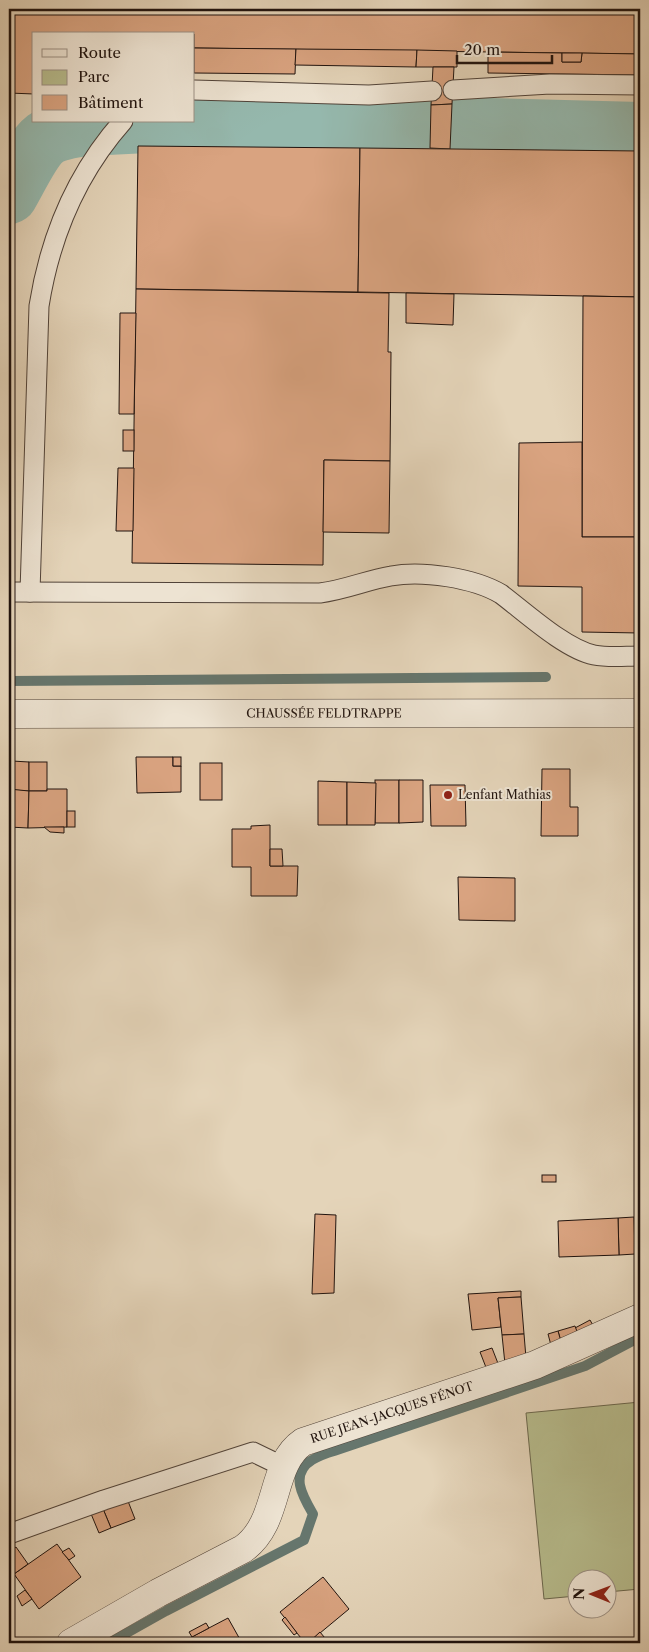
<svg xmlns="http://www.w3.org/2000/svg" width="649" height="1652" font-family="'Libre Caslon Text',serif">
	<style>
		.green { fill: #b7bc8d; stroke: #6c684e }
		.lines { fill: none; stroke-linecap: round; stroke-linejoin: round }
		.stream { stroke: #66766d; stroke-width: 10 }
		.river { stroke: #95b8ad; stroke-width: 58 }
		.building { fill: #d9a380; stroke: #20130e }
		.service-casing { stroke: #514339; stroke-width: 21 }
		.minor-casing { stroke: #514339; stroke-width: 29 }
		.service { stroke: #ede3d2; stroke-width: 19 }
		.minor { stroke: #ede3d2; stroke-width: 28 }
		.poi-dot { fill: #8f2418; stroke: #ede3d2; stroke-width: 2 }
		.labels { text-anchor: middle; stroke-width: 4; stroke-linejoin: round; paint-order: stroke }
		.street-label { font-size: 12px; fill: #20130e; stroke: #ede3d2 }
		.poi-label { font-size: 12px; fill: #20130e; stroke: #ede3d2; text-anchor: start }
	</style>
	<rect width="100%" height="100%" fill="#e4d4b9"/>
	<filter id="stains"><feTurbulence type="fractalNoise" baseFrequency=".004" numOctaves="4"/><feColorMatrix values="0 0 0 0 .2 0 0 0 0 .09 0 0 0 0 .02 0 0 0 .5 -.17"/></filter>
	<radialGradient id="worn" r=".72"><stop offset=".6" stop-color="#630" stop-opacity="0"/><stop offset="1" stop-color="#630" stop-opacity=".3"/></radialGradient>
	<path class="green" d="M640 1402V1589L607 1592 606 1580H576V1596L544 1599 526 1413Z"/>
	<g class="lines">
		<g class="stream">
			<path d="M9 681 546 677"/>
			<path d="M109 1643 166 1611 304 1540 313 1514C303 1497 289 1474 312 1460 319 1456 327 1453 334 1451L585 1366 640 1337"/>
		</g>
		<path class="river" d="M9 195C18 180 32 149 45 139 56 131 73 129 87 127L227 120 640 131"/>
	</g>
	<g class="building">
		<path d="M9 9H640V54L194 48V34H34V94L9 93Z"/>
		<path d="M194 48 296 49 295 74 194 73Z"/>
		<path d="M296 49 417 50 416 67 295 65Z"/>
		<path d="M417 50 457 51V67H416Z"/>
		<path d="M488 52 562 53V62H581L582 53 640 54V75L488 73Z"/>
		<path d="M562 53H582L581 62H562Z"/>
		<path d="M433 67H454L452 104 431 105Z"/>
		<path d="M452 104 450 149 430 148 431 105Z"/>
		<path d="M138 146 360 148 358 292 136 289Z"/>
		<path d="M360 148 640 151V297L358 292Z"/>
		<path d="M136 289 389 293 388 352H391L390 461 324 460 323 565 132 563Z"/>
		<path d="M406 293 454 294 453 325 406 323Z"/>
		<path d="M583 296 640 297V537H582Z"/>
		<path d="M120 313H136L134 414H119Z"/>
		<rect x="123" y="430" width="11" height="21"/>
		<path d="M582 442V537H640V633L582 632V587L518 586 519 443Z"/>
		<path d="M324 460 390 461 389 533 323 532Z"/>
		<path d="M118 468H134L133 531H116Z"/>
		<path d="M136 757H173V766H181V792L137 793Z"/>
		<rect x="173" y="757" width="8" height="9"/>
		<path d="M12 761 29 762V791L12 790Z"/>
		<rect x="29" y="762" width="18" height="29"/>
		<rect x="200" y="763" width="22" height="37"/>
		<path d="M542 769H570V807H578V836H541Z"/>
		<rect x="375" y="780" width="24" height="43"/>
		<path d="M399 780H423V822L399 823Z"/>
		<path d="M318 781 347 782V825H318Z"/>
		<path d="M347 782 376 783 375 825H347Z"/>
		<path d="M430 785H465L466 826H431Z"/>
		<path d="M9 789 29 791 28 828 9 827Z"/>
		<path d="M47 789H67V827L28 828 29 791H47Z"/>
		<rect x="67" y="811" width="8" height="16"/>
		<path d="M270 825V866H298L297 896H251V867H232V829H251V826Z"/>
		<path d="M44 827H64V833L50 832Z"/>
		<path d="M270 849H282L283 866H270Z"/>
		<path d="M458 877 515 878V921L459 920Z"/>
		<rect x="542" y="1175" width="14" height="7"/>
		<path d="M315 1214 336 1215 334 1293 312 1294Z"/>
		<path d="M634 1217 635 1254 619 1255 618 1218Z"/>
		<path d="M618 1218 619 1255 559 1257 558 1221Z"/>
		<path d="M521 1291V1297L498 1298 501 1327 472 1330 468 1294Z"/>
		<path d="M521 1297 524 1334 502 1335 498 1298Z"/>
		<path d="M590 1320 595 1329 579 1337 575 1328Z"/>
		<path d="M575 1326 579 1337 562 1345 558 1331Z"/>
		<path d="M558 1331 562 1345 552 1349 548 1334Z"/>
		<path d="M524 1334 526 1358 505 1364 502 1335Z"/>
		<path d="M492 1348 499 1366 487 1370 480 1352Z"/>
		<path d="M126 1496 135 1519 111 1528 101 1504Z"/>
		<path d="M101 1504 111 1528 99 1533 89 1509Z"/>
		<path d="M57 1544 81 1577 39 1609 14 1574Z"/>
		<path d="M16 1547 28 1564 14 1574 9 1566V1552Z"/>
		<path d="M69 1548 75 1556 69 1560 62 1552Z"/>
		<path d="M323 1577 349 1609 308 1643H305L280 1612Z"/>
		<path d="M25 1590 32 1599 22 1606 17 1596Z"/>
		<path d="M285 1617 297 1633 294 1635 282 1620Z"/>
		<path d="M228 1618 242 1643H187L186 1640Z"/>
		<path d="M206 1623 209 1628 192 1637 189 1632Z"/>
		<path d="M320 1632 329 1643H308Z"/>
	</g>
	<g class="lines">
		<defs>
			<g id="service">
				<path d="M194 90 369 95 432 91"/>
				<path d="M453 90 550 84 640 85"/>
				<path d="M9 592 320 593C345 590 367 580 391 576 422 570 474 578 501 594 525 612 565 649 594 655 609 658 625 656 640 656"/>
				<path d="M30 592 39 306C50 237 76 174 123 121"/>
				<path d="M9 1534 104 1500 253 1452 284 1467"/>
			</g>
			<g id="minor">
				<path id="s1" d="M9 714 640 713"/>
				<path id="s2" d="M71 1643 158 1593 243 1549C281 1522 269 1465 303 1442L535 1365 640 1318"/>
			</g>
		</defs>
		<use href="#service" class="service-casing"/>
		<use href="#minor" class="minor-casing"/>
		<use href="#service" class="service"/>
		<use href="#minor" class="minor"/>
	</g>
	<circle class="poi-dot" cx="448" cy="795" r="5"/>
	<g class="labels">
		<g class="street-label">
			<text dy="4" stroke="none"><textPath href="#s1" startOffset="315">CHAUSSÉE FELDTRAPPE</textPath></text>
			<text dy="4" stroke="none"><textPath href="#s2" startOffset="415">RUE JEAN-JACQUES FÉNOT</textPath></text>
		</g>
		<g class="poi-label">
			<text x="458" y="799">Lenfant Mathias</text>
		</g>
	</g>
	<rect width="649" height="1652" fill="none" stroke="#e4d4b9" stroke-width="30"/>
	<rect x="10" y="10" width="629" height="1632" fill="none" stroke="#20130e" stroke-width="2.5"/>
	<rect x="15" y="15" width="619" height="1622" fill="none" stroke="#20130e"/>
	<rect x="32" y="32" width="162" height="90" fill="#ede3d2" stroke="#9b9084"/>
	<rect x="42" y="49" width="25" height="8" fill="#ede3d2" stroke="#9b9084"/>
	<text x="78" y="58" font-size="15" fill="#20130e">Route</text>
	<rect x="42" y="70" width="25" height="15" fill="#b7bc8d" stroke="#9b9084"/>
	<text x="78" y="82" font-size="15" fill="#20130e">Parc</text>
	<rect x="42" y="95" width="25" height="15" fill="#d9a380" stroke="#9b9084"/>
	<text x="78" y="108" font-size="15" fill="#20130e">Bâtiment</text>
	<g transform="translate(592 1594) rotate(271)"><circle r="24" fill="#ede3d2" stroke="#9b9084"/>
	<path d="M0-4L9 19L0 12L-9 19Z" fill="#8f2418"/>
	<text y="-8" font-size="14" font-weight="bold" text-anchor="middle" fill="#20130e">N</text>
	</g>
	<path d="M457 55v8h95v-8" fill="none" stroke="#20130e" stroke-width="2.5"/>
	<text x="464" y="55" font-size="15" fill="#20130e" stroke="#ede3d2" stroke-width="4" paint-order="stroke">20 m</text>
	<rect width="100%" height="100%" filter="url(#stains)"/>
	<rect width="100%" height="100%" fill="url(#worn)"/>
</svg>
